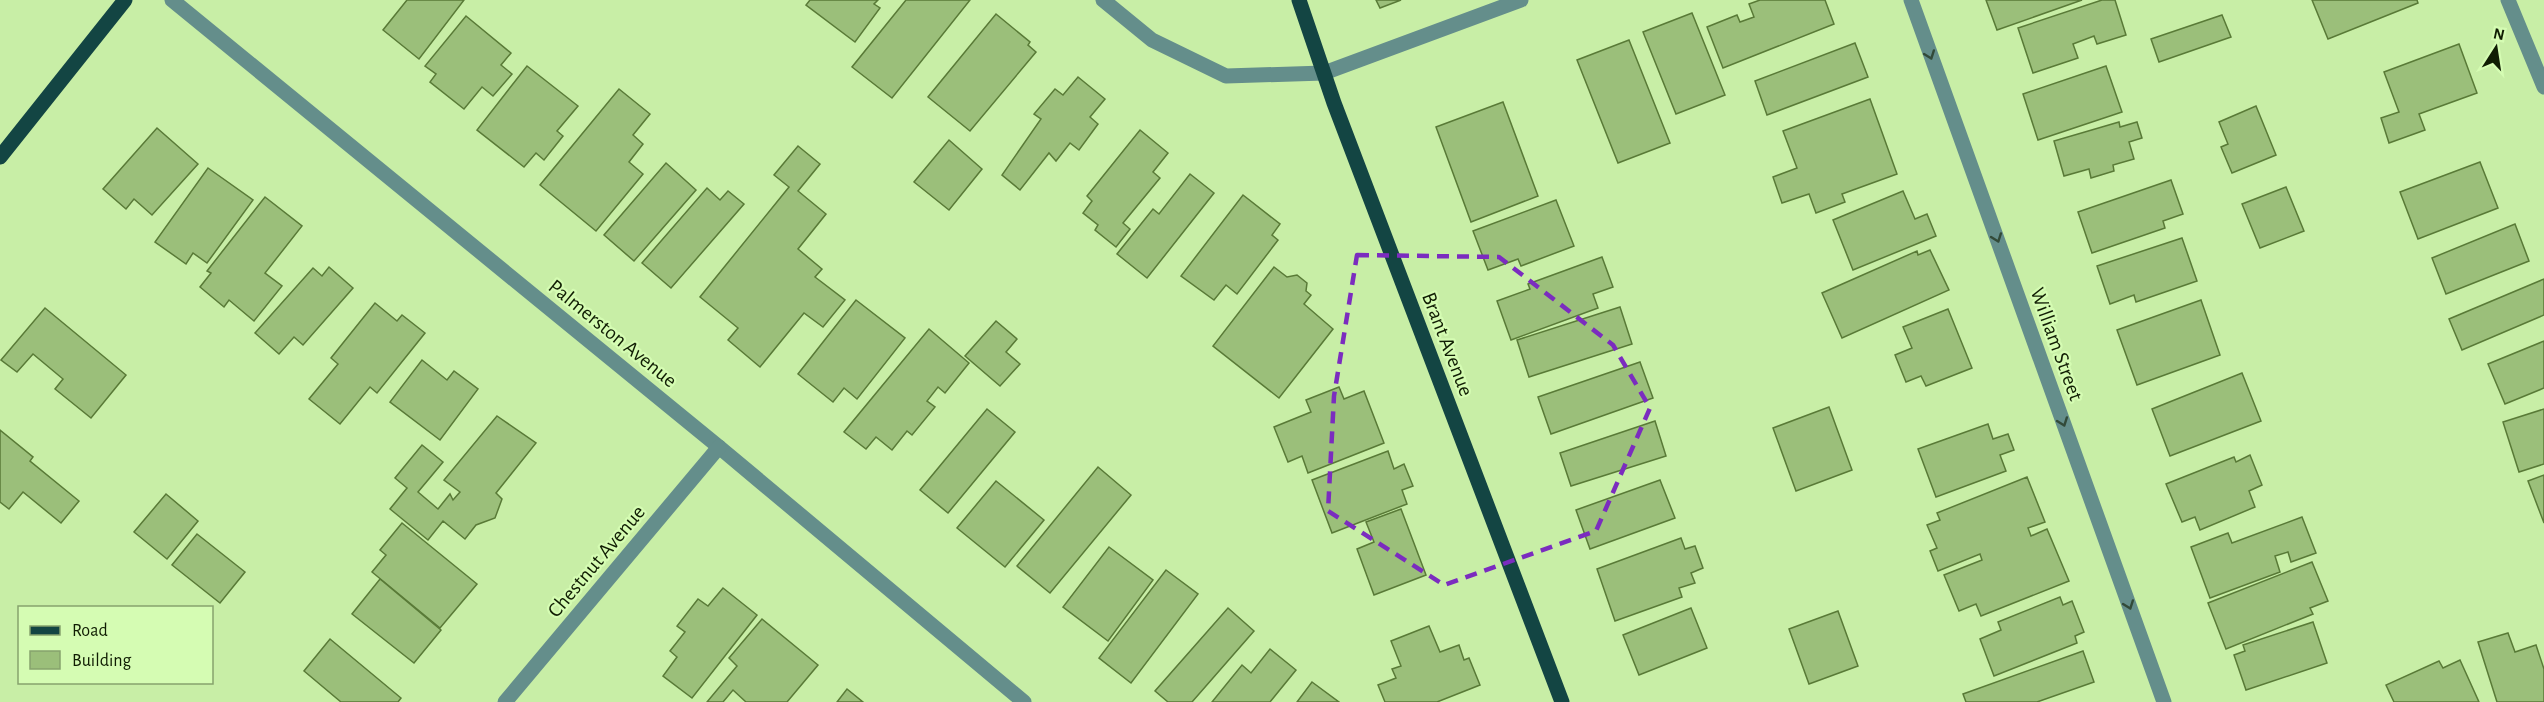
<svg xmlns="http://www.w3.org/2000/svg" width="2544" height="702" font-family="'Alegreya Sans',sans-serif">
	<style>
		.building { fill: #9bbf7a; stroke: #597a37; stroke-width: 1.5 }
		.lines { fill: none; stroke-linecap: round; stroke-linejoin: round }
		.minor { stroke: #648e8b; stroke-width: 15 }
		.major { stroke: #134543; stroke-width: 15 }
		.oneway { stroke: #324a39 }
		.marked { fill: none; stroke: #7b2cbf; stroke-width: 4.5; stroke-dasharray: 12 8; stroke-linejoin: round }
		.labels { text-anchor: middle; stroke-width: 4.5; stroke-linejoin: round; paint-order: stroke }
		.street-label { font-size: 21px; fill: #101d03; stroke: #d5fcb3 }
	</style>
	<rect width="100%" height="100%" fill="#c8eea6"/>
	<g class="building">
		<path d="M407 0H464L419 59 383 30Z"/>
		<path d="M810 0H878L874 4 880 8 855 42 806 5Z"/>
		<path d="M906 0H970L892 98 852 67Z"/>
		<path d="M1376 0H1401L1380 8Z"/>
		<path d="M1760 0H1825L1834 24 1723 68 1707 27 1737 15 1740 22 1754 17 1749 4Z"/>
		<path d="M1986 0H2082L1997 30Z"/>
		<path d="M2102 0H2115L2126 35 2097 44 2094 36 2073 44 2078 58 2033 73 2018 28Z"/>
		<path d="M2312 0H2417L2418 3 2328 39Z"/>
		<path d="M1692 13 1725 95 1676 114 1643 32Z"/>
		<path d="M996 14 1030 42 1028 45 1036 52 970 131 928 97Z"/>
		<path d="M2222 15 2231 37 2159 62 2151 39Z"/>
		<path d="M466 16 511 53 501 65 512 74 493 96 482 87 464 109 430 82 436 74 425 66Z"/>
		<path d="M1629 40 1670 143 1618 163 1577 60Z"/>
		<path d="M1855 43 1868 77 1767 115 1755 81Z"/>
		<path d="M2459 44 2477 93 2419 114 2425 130 2389 143 2381 118 2399 112 2384 72Z"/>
		<path d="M527 66 578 106 557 131 563 136 544 160 536 153 524 167 477 130Z"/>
		<path d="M2106 66 2122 112 2038 140 2023 94Z"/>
		<path d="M1078 77 1105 99 1090 117 1098 124 1079 150 1070 143 1056 161 1049 153 1020 190 1002 175 1041 119 1034 114 1055 89 1063 95Z"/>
		<path d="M619 89 650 114 633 135 643 144 629 162 643 174 596 231 540 185Z"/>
		<path d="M1870 99 1897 174 1842 194 1845 202 1816 213 1809 194 1782 203 1773 177 1797 168 1783 131Z"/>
		<path d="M1503 102 1538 196 1471 222 1436 127Z"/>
		<path d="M2256 106 2276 155 2232 173 2221 147 2228 144 2219 122Z"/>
		<path d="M2119 122 2120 127 2137 122 2142 138 2129 142 2134 159 2113 165 2114 171 2091 178 2089 169 2064 176 2054 141Z"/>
		<path d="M157 128 198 164 152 215 134 199 126 209 103 189Z"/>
		<path d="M1140 130 1168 153 1153 172 1160 178 1123 223 1130 229 1116 247 1095 230 1098 225 1083 213 1092 201 1087 196Z"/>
		<path d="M949 140 982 169 949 210 914 182Z"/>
		<path d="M798 146 820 164 798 191 826 214 798 249 822 269 815 277 845 300 823 327 804 313 760 367 728 340 738 328 700 297 789 187 774 175Z"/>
		<path d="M2480 162 2498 208 2418 239 2400 192Z"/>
		<path d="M666 163 696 190 634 261 604 235Z"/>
		<path d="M208 168 253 200 207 263 193 253 186 264 155 242Z"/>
		<path d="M1190 174 1214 193 1147 278 1117 254 1153 209 1159 214Z"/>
		<path d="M2171 180 2183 214 2163 221 2165 228 2092 253 2078 212Z"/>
		<path d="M2286 187 2304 231 2260 248 2242 204Z"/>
		<path d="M707 188 720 200 728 191 744 204 671 288 642 263Z"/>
		<path d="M1903 191 1915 219 1927 214 1936 236 1853 270 1833 220Z"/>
		<path d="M1243 195 1280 224 1272 235 1278 240 1237 294 1226 285 1214 300 1181 276Z"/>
		<path d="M265 197 302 226 265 273 282 286 254 321 229 300 224 307 200 287 211 273 207 271Z"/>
		<path d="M1556 200 1574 246 1521 266 1518 259 1488 270 1473 231Z"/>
		<path d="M2515 224 2529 261 2446 294 2432 258Z"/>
		<path d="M2182 238 2197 281 2136 302 2134 295 2110 304 2097 266Z"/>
		<path d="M1930 250 1949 290 1842 338 1822 293 1917 251 1918 255Z"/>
		<path d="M1602 257 1613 287 1593 294 1598 308 1511 340 1497 301 1530 289 1528 284Z"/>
		<path d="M329 267 353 288 303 345 294 337 279 354 255 333 313 268 322 276Z"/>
		<path d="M1274 267 1287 277 1297 275 1307 283 1306 291 1311 295 1304 304 1333 329 1279 398 1213 346Z"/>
		<path d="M2544 279V315L2462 350 2449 319Z"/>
		<path d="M856 300 905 338 857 399 844 388 833 402 798 374Z"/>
		<path d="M2201 300 2220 355 2137 385 2117 330Z"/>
		<path d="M375 303 397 321 402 315 425 333 377 393 370 387 340 424 309 399 338 364 331 358Z"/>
		<path d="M1620 307 1632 344 1529 377 1517 340Z"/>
		<path d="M45 308 126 375 91 418 55 389 63 379 33 354 17 372 1 360Z"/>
		<path d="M1948 309 1972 368 1926 386 1921 376 1906 382 1895 355 1912 348 1903 327Z"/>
		<path d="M996 321 1017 339 1006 352 1020 364 1000 386 965 356Z"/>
		<path d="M929 329 969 363 945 393 938 387 927 401 935 407 912 435 907 431 892 450 876 437 866 449 844 432Z"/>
		<path d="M2544 341V388L2505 404 2488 364Z"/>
		<path d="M422 360 447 380 454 371 478 389 440 440 390 402Z"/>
		<path d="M1640 362 1653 398 1551 434 1538 397Z"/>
		<path d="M2242 373 2261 421 2170 456 2152 409Z"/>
		<path d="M1339 387 1344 399 1364 391 1384 443 1308 473 1302 456 1288 462 1274 427 1311 412 1306 400Z"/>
		<path d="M1829 407 1852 470 1796 491 1773 428Z"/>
		<path d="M987 409 1015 432 948 513 920 490Z"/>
		<path d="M2544 409V464L2519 472 2503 422Z"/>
		<path d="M497 416 536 443 496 493 502 499 495 518 476 525 465 539 443 521 428 540 390 509 407 488 395 478 422 445 443 462 418 492 438 509 450 494 453 500 460 492 444 480Z"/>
		<path d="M1655 421 1666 456 1571 486 1560 453Z"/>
		<path d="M1988 424 1993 439 2008 434 2014 450 2000 455 2006 471 1936 497 1918 449Z"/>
		<path d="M0 430 33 457 30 461 79 501 61 523 23 492 9 509 0 502Z"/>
		<path d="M1388 451 1394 469 1404 464 1413 486 1402 490 1407 504 1332 533 1312 480Z"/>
		<path d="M2250 455 2262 485 2249 491 2255 507 2200 530 2195 517 2182 522 2166 484 2234 457 2236 462Z"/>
		<path d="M1098 467 1131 495 1050 593 1017 566Z"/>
		<path d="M2544 475V523L2528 481Z"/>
		<path d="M2027 477 2045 522 2028 528 2031 536 2047 529 2069 581 1981 616 1976 604 1959 611 1944 575 1982 560 1980 554 1938 571 1930 551 1937 548 1927 525 1940 520 1937 513Z"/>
		<path d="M1660 480 1675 518 1590 549 1576 510Z"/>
		<path d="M996 481 1044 520 1005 567 957 528Z"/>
		<path d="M166 494 198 521 167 559 134 532Z"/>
		<path d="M1401 509 1426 575 1374 595 1357 549 1374 542 1366 522Z"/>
		<path d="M2302 517 2316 553 2291 562 2288 552 2275 556 2280 572 2210 598 2191 547 2228 533 2232 543Z"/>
		<path d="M402 523 477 584 440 628 372 572 386 555 380 550Z"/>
		<path d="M197 534 245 572 220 603 172 565Z"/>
		<path d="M1681 538 1685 549 1695 546 1703 568 1691 573 1695 583 1679 588 1682 597 1615 621 1597 569Z"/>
		<path d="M1109 547 1153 580 1108 641 1063 607Z"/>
		<path d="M2312 562 2328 601 2310 608 2313 614 2226 649 2208 603Z"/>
		<path d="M1166 570 1198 594 1131 683 1099 658Z"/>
		<path d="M380 579 441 630 414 663 352 614Z"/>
		<path d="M723 588 757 615 692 698 663 676 677 657 670 651 685 632 677 626 698 599 708 606Z"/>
		<path d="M2060 597 2063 605 2072 601 2084 632 2075 636 2077 643 1994 676 1980 639 2001 630 1998 622Z"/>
		<path d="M1228 608 1254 631 1192 702H1168L1155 691Z"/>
		<path d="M1691 608 1707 648 1639 675 1623 635Z"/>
		<path d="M1838 611 1858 666 1809 684 1789 629Z"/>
		<path d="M762 619 818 665 787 702H746L733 690 723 702H707L737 666 729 658Z"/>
		<path d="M2313 622 2327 663 2246 690 2234 655 2245 651 2243 645Z"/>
		<path d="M1429 626 1440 652 1459 645 1464 660 1469 658 1480 685 1437 702H1385L1378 685 1396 678 1392 669 1401 666 1391 641Z"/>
		<path d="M2508 633 2515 652 2536 645 2544 669V702H2497L2478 642Z"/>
		<path d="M330 639 401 698 398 702H341L304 671Z"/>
		<path d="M1270 649 1296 670 1270 702H1212L1242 665 1251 673Z"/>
		<path d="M2083 651 2094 682 2037 702H1966L1963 694Z"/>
		<path d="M2460 660 2479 702H2394L2386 685 2439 661 2443 668Z"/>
		<path d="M1312 682 1339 702H1297Z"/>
		<path d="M847 689 863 702H837Z"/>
	</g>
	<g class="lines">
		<g class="minor">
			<path d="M172 0 719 447 1024 702"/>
			<path d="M1103 0 1152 40 1226 76 1324 73 1521 0"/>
			<path d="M1911 0 2164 702"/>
			<path d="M2508 0 2544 87"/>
			<path d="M505 702 719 447"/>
		</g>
		<g class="major">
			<path d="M1299 0 1334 103 1562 702"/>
			<path d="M0 157 125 0"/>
		</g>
	</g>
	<defs><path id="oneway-chevron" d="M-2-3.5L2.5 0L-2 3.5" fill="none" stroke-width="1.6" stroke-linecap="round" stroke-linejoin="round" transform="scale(1.5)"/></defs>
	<g class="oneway">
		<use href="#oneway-chevron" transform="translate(1930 55) rotate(70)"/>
		<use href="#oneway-chevron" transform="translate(1997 238) rotate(70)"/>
		<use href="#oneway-chevron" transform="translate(2063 422) rotate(70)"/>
		<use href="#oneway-chevron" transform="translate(2129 605) rotate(70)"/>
	</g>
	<path class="marked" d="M1357 255 1499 257 1613 345 1650 408 1596 531 1444 585 1328 511 1334 396Z"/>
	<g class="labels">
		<g class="street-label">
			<text transform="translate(613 333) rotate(39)" y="7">Palmerston Avenue</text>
			<text transform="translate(1448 344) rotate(69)" y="7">Brant Avenue</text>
			<text transform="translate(2057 344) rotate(70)" y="7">William Street</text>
			<text transform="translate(596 561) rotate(-50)" y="7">Chestnut Avenue</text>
		</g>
	</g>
	<rect x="18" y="606" width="195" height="78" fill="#d5fcb3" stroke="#86a36d" stroke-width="1.5"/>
	<rect x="30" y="626" width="30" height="9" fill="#134543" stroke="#86a36d" stroke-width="1.5"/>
	<text x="72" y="636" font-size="18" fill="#101d03">Road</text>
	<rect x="30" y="651" width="30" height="18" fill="#9bbf7a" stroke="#86a36d" stroke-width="1.5"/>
	<text x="72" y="666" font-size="18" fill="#101d03">Building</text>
	<g transform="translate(2496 48) rotate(12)" stroke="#d5fcb3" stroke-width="4.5" paint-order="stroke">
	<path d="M0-4.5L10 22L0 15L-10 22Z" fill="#101d03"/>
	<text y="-9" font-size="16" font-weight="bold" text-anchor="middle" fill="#101d03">N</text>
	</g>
</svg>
